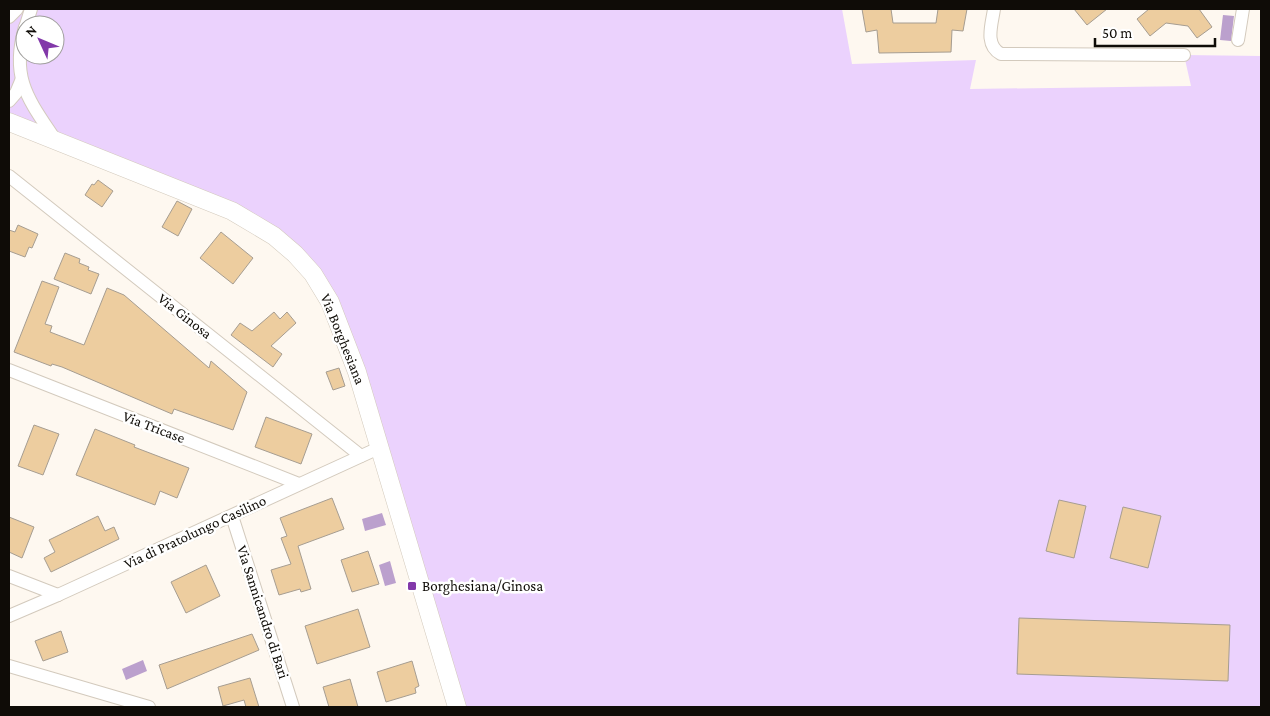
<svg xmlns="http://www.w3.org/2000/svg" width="1270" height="716" font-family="'Crimson Pro',serif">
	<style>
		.green { fill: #ebd2fd; fill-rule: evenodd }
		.water { fill: #bba0cd }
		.building { fill: #edcd9f; stroke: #a69d91 }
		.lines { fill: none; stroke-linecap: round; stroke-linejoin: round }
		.street-casing { stroke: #d3cabd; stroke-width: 14 }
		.secondary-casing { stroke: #d3cabd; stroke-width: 19 }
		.street { stroke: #fff; stroke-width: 12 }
		.secondary { stroke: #fff; stroke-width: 18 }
		.poi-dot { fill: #8238a9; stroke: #fff; stroke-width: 2 }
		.labels { text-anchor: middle; stroke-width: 5; stroke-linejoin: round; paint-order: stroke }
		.street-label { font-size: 15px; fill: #0f0c07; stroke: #fff }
		.poi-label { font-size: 15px; fill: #0f0c07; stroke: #fff; text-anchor: start }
	</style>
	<rect width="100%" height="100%" fill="#fef8f0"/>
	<path class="green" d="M11 9H842L852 64 976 60 970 89 1191 86 1184 55 1261 56V707H457L339 323 274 236 9 122V11ZM25 25H55V55H25Z"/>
	<g class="water">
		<path d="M1223 15 1234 16 1231 41 1220 40Z"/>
		<path d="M382 513 386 525 365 531 362 519Z"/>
		<path d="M390 561 396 583 385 586 379 565Z"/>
		<path d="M143 660 147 671 126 680 122 669Z"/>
	</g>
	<g class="building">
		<path d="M862 9H891L893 23H936L938 9H967L963 31 952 30 951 52 879 53 877 30 866 32Z"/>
		<path d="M1074 9H1107L1087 25Z"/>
		<path d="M1149 9H1199L1212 27 1197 38 1188 26 1166 23 1150 36 1137 19Z"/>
		<path d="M98 180 113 191 102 207 85 195 92 184 94 185Z"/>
		<path d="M177 201 192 209 178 236 162 227Z"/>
		<path d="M18 225 38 234 32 248 29 247 25 257 9 251V230L15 232Z"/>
		<path d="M221 232 253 258 233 284 200 258Z"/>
		<path d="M65 253 80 259 79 263 89 267 88 270 99 274 91 294 54 279Z"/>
		<path d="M42 281 59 287 45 324 52 326 50 332 84 345 107 288 124 295 209 368 211 361 247 392 233 430 174 409 172 414 62 367 52 364 51 366 14 352Z"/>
		<path d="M274 312 280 319 287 312 296 323 271 346 282 354 273 367 231 335 240 323 252 331Z"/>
		<path d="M339 368 345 386 333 390 326 372Z"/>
		<path d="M266 417 312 434 301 464 255 447Z"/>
		<path d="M34 425 59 434 43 475 18 466Z"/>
		<path d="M95 429 135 445 134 447 189 468 177 498 160 491 155 505 76 475Z"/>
		<path d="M332 498 344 529 298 546 311 589 301 592 300 589 279 595 271 570 291 564 281 538 287 536 280 518Z"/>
		<path d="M1059 500 1086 506 1074 558 1046 551Z"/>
		<path d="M1123 507 1161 516 1148 568 1110 558Z"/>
		<path d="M98 516 105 531 114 527 119 539 51 572 44 558 55 552 49 540Z"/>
		<path d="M9 517 34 527 22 558 9 552Z"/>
		<path d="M368 551 379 584 352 592 341 560Z"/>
		<path d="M206 565 220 596 186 613 171 582Z"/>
		<path d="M358 609 370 647 317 664 305 626Z"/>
		<path d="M1019 618 1230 625 1228 681 1017 674Z"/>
		<path d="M61 631 68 652 43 661 35 641Z"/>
		<path d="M252 634 259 650 167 689 159 665Z"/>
		<path d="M412 661 419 686 415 688 416 693 386 702 377 672Z"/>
		<path d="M250 678 259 707H246L244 700 223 706 218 687Z"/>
		<path d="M350 679 358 707H329L323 687Z"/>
	</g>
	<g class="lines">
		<defs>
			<g id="street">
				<path d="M994 9C992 24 984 45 1001 54L1184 55"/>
				<path d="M9 17 17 9"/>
				<path d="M26 25 31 9"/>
				<path d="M25 27C10 79 29 100 56 141"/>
				<path d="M1238 40 1243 9"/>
				<path d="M9 101 16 93 21 81"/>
				<path d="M9 176 361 456"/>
				<path d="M9 370 299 484"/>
				<path d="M232 516 293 707"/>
				<path d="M9 576 58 595"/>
				<path d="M9 616 58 595 381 447"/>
				<path d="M9 666 149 707"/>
			</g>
			<path id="secondary" d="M9 122 232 211 274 236 295 254 313 274 330 302 357 372 457 707"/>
		</defs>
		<use href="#street" class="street-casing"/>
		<use href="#secondary" class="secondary-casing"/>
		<use href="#street" class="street"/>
		<use href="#secondary" class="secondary"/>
	</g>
	<rect class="poi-dot" x="407" y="581" width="10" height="10" rx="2.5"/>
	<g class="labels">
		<g class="street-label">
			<text transform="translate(185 316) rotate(38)" y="5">Via Ginosa</text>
			<text transform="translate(343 339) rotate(68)" y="5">Via Borghesiana</text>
			<text transform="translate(154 427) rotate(21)" y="5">Via Tricase</text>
			<text transform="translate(195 532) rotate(-25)" y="5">Via di Pratolungo Casilino</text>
			<text transform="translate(263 612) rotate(72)" y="5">Via Sannicandro di Bari</text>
		</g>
		<g class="poi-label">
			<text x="422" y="591">Borghesiana/Ginosa</text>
		</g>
	</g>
	<rect width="1270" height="716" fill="none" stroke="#0f0c07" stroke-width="20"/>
	<g transform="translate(40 40) rotate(314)"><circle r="24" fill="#ffffff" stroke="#9f9e9c"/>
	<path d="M0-4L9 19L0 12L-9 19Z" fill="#8238a9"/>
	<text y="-8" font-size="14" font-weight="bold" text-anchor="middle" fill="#0f0c07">N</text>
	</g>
	<path d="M1095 38v8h120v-8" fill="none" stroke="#0f0c07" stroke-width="2.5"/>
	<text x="1102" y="38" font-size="15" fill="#0f0c07" stroke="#ffffff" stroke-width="4" paint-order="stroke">50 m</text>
</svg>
